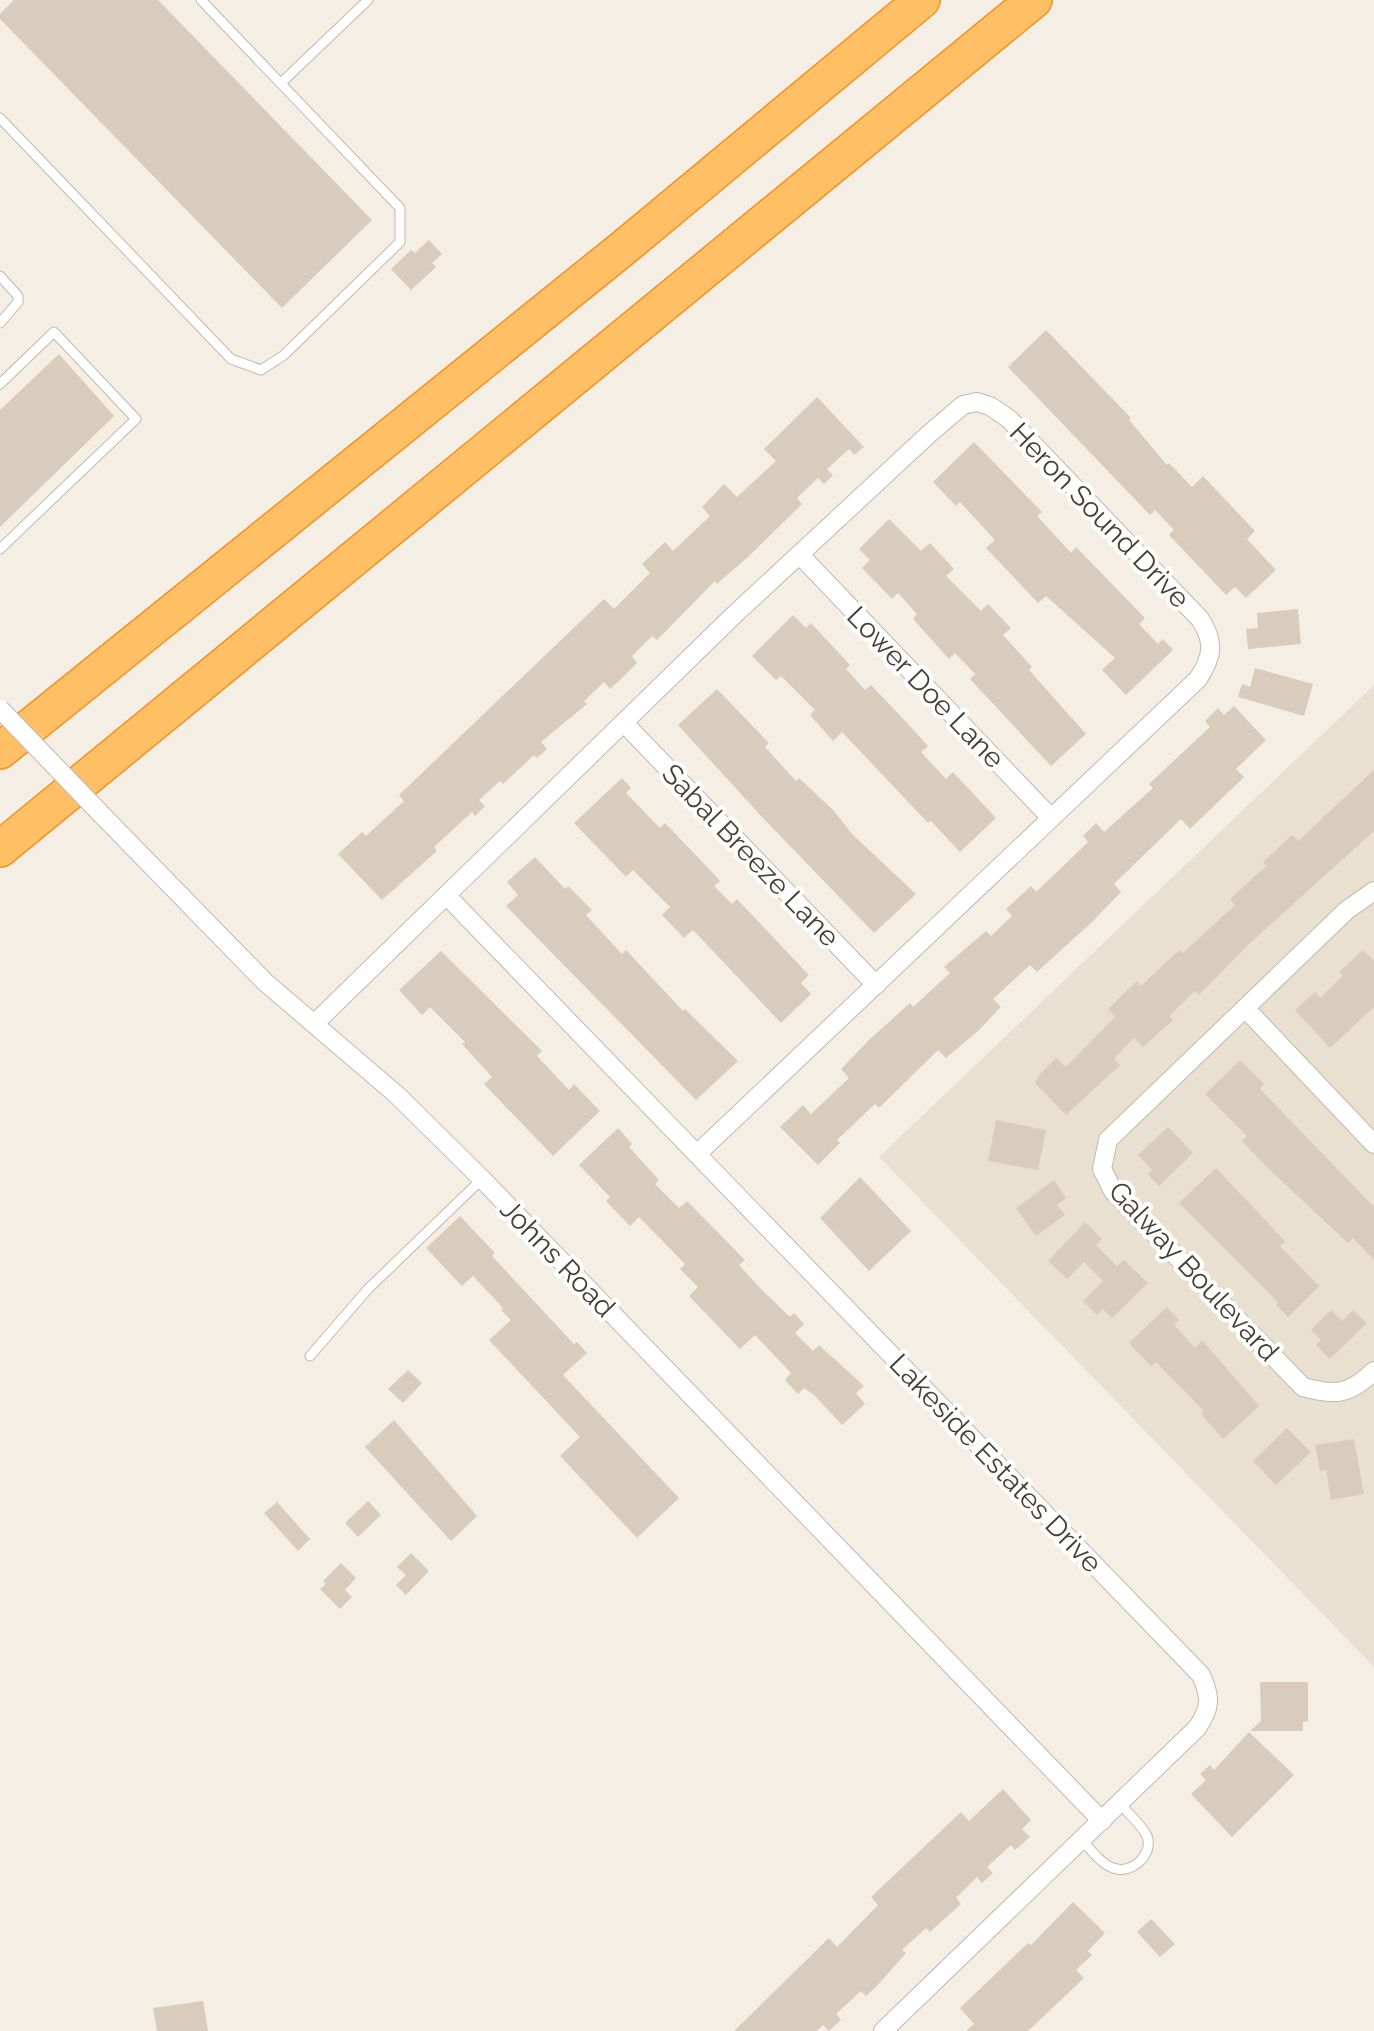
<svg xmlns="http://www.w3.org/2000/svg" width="1374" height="2031" font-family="Raleway,sans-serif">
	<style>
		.residential { fill: #e9e0d2 }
		.building { fill: #daccbc }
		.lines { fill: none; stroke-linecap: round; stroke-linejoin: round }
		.service-casing { stroke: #c4b8a9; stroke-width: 11 }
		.minor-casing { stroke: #c4b8a9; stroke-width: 20 }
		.motorway-casing { stroke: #ee9325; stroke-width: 38 }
		.service { stroke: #fff; stroke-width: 9 }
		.minor { stroke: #fff; stroke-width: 18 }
		.motorway { stroke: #ffbf65; stroke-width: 35 }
		.minor-bridge-casing { stroke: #c4b8a9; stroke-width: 20; stroke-linecap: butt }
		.minor-bridge { stroke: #fff; stroke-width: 18 }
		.labels { text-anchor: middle; stroke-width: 8; stroke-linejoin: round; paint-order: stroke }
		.street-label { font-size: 28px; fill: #473e34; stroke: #fff }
	</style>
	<rect width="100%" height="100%" fill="#f4eee5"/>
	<path class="residential" d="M1374 685V1667L879 1157Z"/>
	<g class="building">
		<path d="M14 0H158L372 220 282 308 0 19V14Z"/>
		<path d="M429 240 442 254 432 263 436 267 411 290 391 269 411 250 415 253Z"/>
		<path d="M1046 330 1131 418 1129 420 1167 465 1169 463 1192 487 1203 476 1255 531 1247 539 1276 570 1246 598 1235 587 1226 595 1169 535 1174 530 1155 510 1150 515 1008 367Z"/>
		<path d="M59 354 114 416 0 527V410Z"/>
		<path d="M817 397 864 447 854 455 849 449 827 469 833 475 824 484 818 478 797 498 802 504 750 555 717 584 715 581 657 640 652 636 632 656 637 663 621 679 610 689 604 682 584 701 587 704 541 742 547 749 537 758 534 755 503 784 500 781 479 800 485 806 475 816 472 812 434 847 437 851 382 900 338 854 362 832 366 836 404 801 399 795 604 599 614 609 650 573 642 564 665 542 673 551 710 516 702 507 724 484 737 497 776 461 764 449Z"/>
		<path d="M974 442 1042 512 1037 516 1071 553 1076 547 1145 618 1139 624 1158 644 1163 639 1173 650 1126 695 1102 670 1115 658 1046 596 1038 603 986 548 995 540 960 502 956 506 933 482Z"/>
		<path d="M889 519 921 551 930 543 954 569 946 576 981 611 988 604 1011 628 1003 635 1032 667 1029 670 1086 734 1051 766 970 679 975 674 955 653 949 659 913 619 917 614 898 593 892 599 862 568 870 560 859 549Z"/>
		<path d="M1298 609 1301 644 1248 649 1246 629 1258 628 1257 613Z"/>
		<path d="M793 615 806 628 811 623 850 665 846 669 865 690 871 685 907 723 928 746 921 752 946 779 953 772 996 818 960 852 931 821 928 823 842 732 833 741 810 715 815 710 781 676 776 680 752 656Z"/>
		<path d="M1255 668 1313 684 1304 716 1238 697 1242 684 1250 687Z"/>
		<path d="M717 689 769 743 765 747 796 781 799 778 833 810 853 835 916 894 874 933 762 817 678 725Z"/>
		<path d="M1234 706 1266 740 1236 769 1244 777 1190 829 1181 819 1114 884 1121 892 1092 922 1037 972 1030 965 993 999 1001 1007 978 1031 946 1058 938 1050 879 1108 875 1104 837 1140 840 1143 818 1165 780 1127 803 1105 811 1114 849 1078 841 1069 870 1039 910 1003 913 1007 950 973 944 967 986 931 991 936 1012 916 1006 909 1031 886 1036 892 1058 871 1088 842 1083 836 1096 823 1104 832 1153 788 1149 784 1210 727 1205 721 1218 708 1224 715Z"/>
		<path d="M1374 770V831L1249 944 1199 995 1195 991 1169 1016 1173 1020 1143 1047 1134 1038 1114 1059 1120 1065 1066 1115 1035 1083 1040 1074 1056 1058 1066 1067 1115 1017 1108 1009 1137 981 1141 986 1179 950 1183 953 1235 905 1230 899 1266 866 1263 862 1292 835 1298 841Z"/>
		<path d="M622 778 631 788 626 793 660 828 665 823 710 870 720 881 714 886 732 904 737 899 809 975 801 983 811 994 781 1023 693 930 684 938 662 915 670 907 633 870 626 877 574 823Z"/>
		<path d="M535 857 565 889 568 886 592 910 586 915 622 954 626 950 683 1011 685 1009 738 1061 696 1100 506 906 518 895 507 882Z"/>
		<path d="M1363 950 1374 961V1007L1330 1048 1295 1010 1315 992 1320 998 1343 976 1339 972Z"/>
		<path d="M441 951 542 1051 537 1056 569 1090 574 1084 600 1111 553 1156 484 1084 492 1077 462 1044 465 1042 430 1007 422 1015 399 990Z"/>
		<path d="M1240 1060 1264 1084 1260 1089 1374 1207V1260L1353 1238 1348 1243 1272 1172 1242 1141 1247 1136 1205 1094Z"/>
		<path d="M996 1120 1046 1130 1038 1170 988 1161Z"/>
		<path d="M1168 1127 1193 1153 1159 1186 1148 1174 1152 1170 1138 1155Z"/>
		<path d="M618 1128 632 1144 629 1147 659 1180 655 1184 679 1208 687 1201 745 1260 739 1265 759 1287 790 1317 794 1313 804 1324 795 1333 813 1351 819 1345 864 1386 856 1393 865 1404 842 1425 814 1395 804 1388 798 1394 785 1380 791 1373 755 1335 740 1349 689 1296 698 1287 680 1269 685 1264 639 1217 630 1226 606 1201 610 1197 579 1165Z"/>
		<path d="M1216 1168 1285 1241 1280 1246 1319 1286 1288 1317 1276 1305 1278 1302 1179 1203Z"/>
		<path d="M860 1177 911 1231 869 1271 820 1218Z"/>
		<path d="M1054 1180 1066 1198 1057 1205 1065 1215 1036 1236 1016 1208Z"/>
		<path d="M460 1216 495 1253 492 1256 574 1344 577 1342 587 1353 563 1375 679 1498 637 1538 560 1456 580 1437 489 1340 511 1320 501 1310 503 1308 473 1276 462 1286 426 1248Z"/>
		<path d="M1085 1222 1102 1239 1096 1245 1117 1266 1124 1260 1148 1283 1112 1318 1103 1309 1097 1315 1083 1301 1103 1281 1084 1262 1067 1279 1048 1261Z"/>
		<path d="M1167 1307 1179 1320 1174 1325 1195 1348 1202 1340 1259 1406 1223 1439 1201 1414 1204 1411 1156 1362 1151 1366 1129 1343Z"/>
		<path d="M1331 1310 1342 1321 1353 1310 1367 1323 1330 1359 1316 1345 1321 1340 1311 1330Z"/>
		<path d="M408 1370 422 1383 403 1403 388 1389Z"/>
		<path d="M394 1420 477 1516 451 1541 365 1447Z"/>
		<path d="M1287 1428 1311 1452 1276 1485 1253 1461Z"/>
		<path d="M1354 1439 1364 1494 1331 1500 1326 1470 1320 1471 1315 1445Z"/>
		<path d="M368 1501 381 1515 358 1537 345 1523Z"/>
		<path d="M277 1502 310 1539 298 1551 264 1513Z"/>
		<path d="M411 1553 429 1571 406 1595 396 1585 406 1575 397 1567Z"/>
		<path d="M341 1563 356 1578 345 1590 352 1597 340 1609 320 1589 326 1584 323 1581Z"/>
		<path d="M1260 1682H1308V1721L1303 1722V1731H1250L1261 1721Z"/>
		<path d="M1249 1732 1294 1775 1232 1837 1191 1794 1206 1780 1200 1774 1210 1765 1214 1770Z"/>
		<path d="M1003 1789 1031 1820 1022 1829 1030 1837 1015 1850 1011 1845 987 1867 993 1873 982 1883 977 1877 956 1898 961 1904 930 1932 926 1928 902 1950 906 1953 875 1988 866 1996 861 1991 836 2014 841 2020 829 2031 823 2025 817 2031H734L829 1938 837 1947 878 1905 871 1897 961 1812 969 1821Z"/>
		<path d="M1073 1902 1105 1933 1088 1951 1092 1955 1076 1970 1084 1978 1028 2031H966L974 2024 960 2008 1028 1943 1031 1945Z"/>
		<path d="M1151 1919 1175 1944 1160 1957 1137 1932Z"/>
		<path d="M203 2001 208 2031H157L153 2008Z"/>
	</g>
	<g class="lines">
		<defs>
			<g id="service">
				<path d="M281 83 368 0"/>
				<path d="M0 118 231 359 261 370 284 355 400 242V208L201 0"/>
				<path d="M0 276 18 296V302L0 323"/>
				<path d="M0 384 54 332 136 419 0 549"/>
				<path d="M310 1356 368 1289 482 1179"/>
				<path d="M1082 1840C1091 1850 1100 1863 1113 1868 1131 1875 1154 1855 1147 1836 1141 1824 1129 1814 1120 1804"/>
			</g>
			<g id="minor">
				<path d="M801 556 1051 818"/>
				<path d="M625 724 876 985"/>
				<path d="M102 815 265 982 397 1095 482 1179 1102 1821"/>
				<path d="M1374 891 1347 910 1108 1140 1102 1169 1113 1191 1303 1387C1335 1396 1349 1395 1374 1371"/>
				<path d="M447 896 1201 1675C1211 1697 1211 1708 1197 1728L883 2031"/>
				<path d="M1245 1008 1374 1144"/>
				<path d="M314 1024 734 615 929 434 963 405 977 402 990 406 1009 419 1200 619C1215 642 1213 656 1198 679L697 1154"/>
			</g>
			<g id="motorway">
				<path d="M0 751 622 249 922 0"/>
				<path d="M0 849 1034 0"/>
			</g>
		</defs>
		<use href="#service" class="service-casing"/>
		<use href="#minor" class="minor-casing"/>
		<use href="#motorway" class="motorway-casing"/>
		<use href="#service" class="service"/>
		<use href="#minor" class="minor"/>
		<use href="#motorway" class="motorway"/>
		<defs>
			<path id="minor-bridge" d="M0 709 102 815"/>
		</defs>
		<use href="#minor-bridge" class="minor-bridge-casing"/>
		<use href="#minor-bridge" class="minor-bridge"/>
	</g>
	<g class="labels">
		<g class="street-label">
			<text transform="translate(1100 515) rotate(46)" y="10">Heron Sound Drive</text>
			<text transform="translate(926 687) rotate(46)" y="10">Lower Doe Lane</text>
			<text transform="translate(751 855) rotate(46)" y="10">Sabal Breeze Lane</text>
			<text transform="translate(558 1258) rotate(46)" y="10">Johns Road</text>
			<text transform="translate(1194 1271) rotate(47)" y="10">Galway Boulevard</text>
			<text transform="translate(996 1463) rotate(46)" y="10">Lakeside Estates Drive</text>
		</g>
	</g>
</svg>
